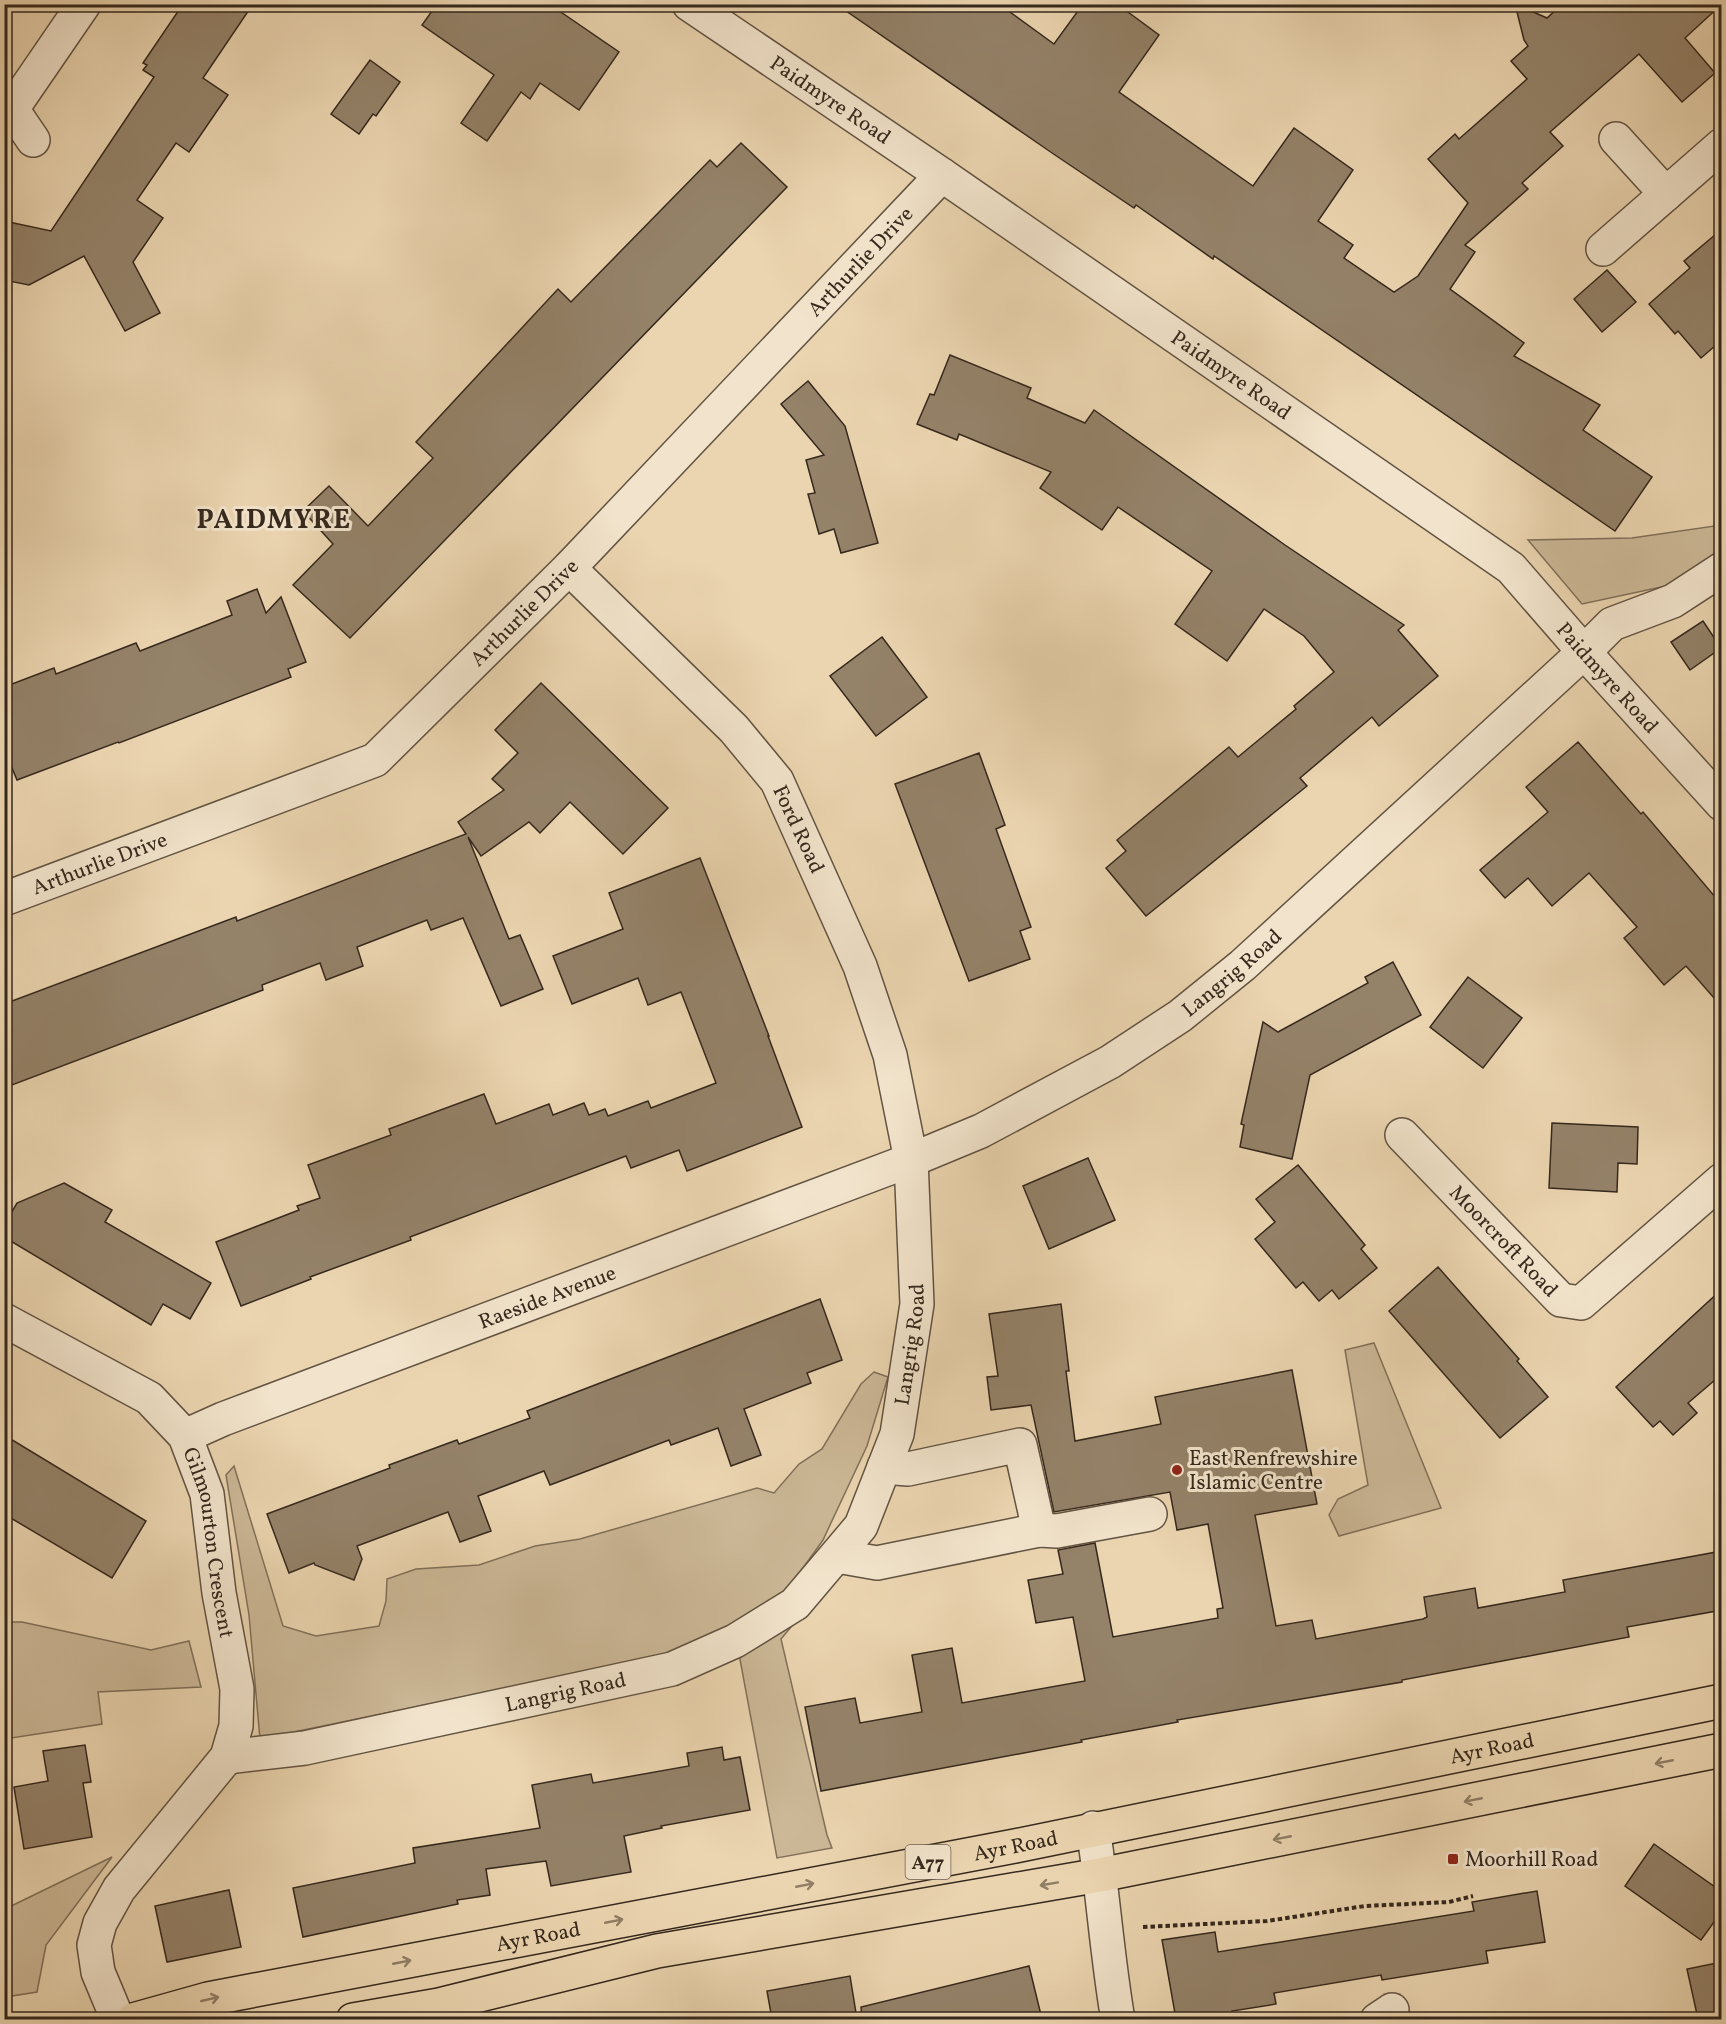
<svg xmlns="http://www.w3.org/2000/svg" width="1726" height="2024" font-family="Vollkorn,serif">
	<style>
		.green { fill: #ccb897; stroke: #80705a; stroke-width: 1.5 }
		.building { fill: #948269; stroke: #35281d; stroke-width: 1.5 }
		.lines { fill: none; stroke-linecap: round; stroke-linejoin: round }
		.minor-casing { stroke: #625342; stroke-width: 36 }
		.major-casing { stroke: #35281d; stroke-width: 36 }
		.path { stroke: #35281d; stroke-width: 4; stroke-dasharray: 4.5 3; stroke-linecap: butt }
		.minor { stroke: #f2e4cc; stroke-width: 33 }
		.major { stroke: #ebd5b0; stroke-width: 33 }
		.oneway { stroke: #907e66 }
		.poi-dot { fill: #8f2418; stroke: #f2e4cc; stroke-width: 2 }
		.labels { text-anchor: middle; stroke-width: 6; stroke-linejoin: round; paint-order: stroke }
		.shield { fill: #f2e4cc; stroke: #6e6052; stroke-width: 1.5 }
		.shield-label { font-size: 20px; font-weight: bold; fill: #35281d }
		.street-label { font-size: 21px; fill: #35281d; stroke: #f2e4cc }
		.poi-label { font-size: 21px; fill: #35281d; stroke: #f2e4cc; text-anchor: start }
		.district-label { font-size: 27px; font-weight: bold; letter-spacing: 1.5px; fill: #35281d; stroke: #f2e4cc }
	</style>
	<rect width="100%" height="100%" fill="#ebd5b0"/>
	<filter id="stains"><feTurbulence type="fractalNoise" baseFrequency=".00333" numOctaves="4"/><feColorMatrix values="0 0 0 0 .2 0 0 0 0 .09 0 0 0 0 .02 0 0 0 .5 -.17"/></filter>
	<radialGradient id="worn" r=".72"><stop offset=".6" stop-color="#630" stop-opacity="0"/><stop offset="1" stop-color="#630" stop-opacity=".3"/></radialGradient>
	<g class="green">
		<path d="M1721 525V553L1666 586 1582 604 1528 540 1632 538Z"/>
		<path d="M1374 1343 1441 1508 1339 1536 1329 1515 1338 1499 1368 1485 1345 1350Z"/>
		<path d="M874 1372 888 1377 867 1446 823 1540 780 1600 671 1654 260 1739 249 1615 226 1475 234 1466 283 1626 316 1636 379 1626 386 1601 387 1579 416 1569 479 1565 535 1546 580 1539 757 1488 774 1493 799 1464 822 1449 861 1384Z"/>
		<path d="M801 1615 781 1639 827 1835 832 1848 777 1858 739 1654Z"/>
		<path d="M5 1622H22L151 1650 189 1641 201 1687 98 1692 102 1724 5 1739Z"/>
		<path d="M112 1857 46 1945 37 1992 5 1997V1909Z"/>
	</g>
	<g class="building">
		<path d="M183 4H253L203 78 228 95 189 152 176 143 137 200 163 218 133 262 160 313 125 331 84 256 29 285 4 280V221L51 231 154 77 143 70 147 65 143 63Z"/>
		<path d="M437 4H549L619 52 579 110 540 83 530 99 521 92 487 141 461 123 494 75 422 25Z"/>
		<path d="M836 4H999L1054 44 1083 4H1117L1159 35 1119 92 1253 186 1294 128 1353 170 1318 221 1353 245 1344 258 1394 292 1418 276 1468 203 1428 159 1455 134 1459 139 1527 79 1511 61 1528 46 1524 40 1515 4 1547 18 1562 4H1722L1685 38 1715 73 1682 102 1639 54 1550 132 1563 146 1522 183 1528 189 1465 245 1475 252 1450 289 1524 343 1514 356 1600 405 1583 430 1652 477 1615 531 1214 256 1213 259 1136 205 1134 208 1055 155Z"/>
		<path d="M370 60 400 82 376 116 373 114 359 134 331 114Z"/>
		<path d="M741 143 787 187 350 638 293 585 333 544 303 511 329 486 368 526 433 458 416 442 558 289 571 302 710 160 717 167Z"/>
		<path d="M1722 229V340L1701 358 1678 331 1675 334 1649 304 1690 268 1684 261Z"/>
		<path d="M1607 270 1636 302 1602 332 1574 299Z"/>
		<path d="M950 355 1031 388 1027 398 1085 423 1094 410 1285 545 1404 625 1398 630 1438 676 1379 726 1372 717 1300 778 1307 786 1146 916 1106 868 1126 851 1117 840 1229 747 1238 757 1296 709 1294 706 1334 672 1304 636 1264 609 1227 661 1175 624 1212 571 1118 507 1102 530 1040 488 1051 472 959 434 957 440 917 424 930 394 934 395Z"/>
		<path d="M808 381 845 426 878 543 841 553 834 529 819 534 808 494 815 493 806 460 824 455 781 404Z"/>
		<path d="M257 589 266 613 281 597 306 662 288 669 291 677 119 743 118 742 17 780 4 749V687L54 668 56 674 136 643 140 651 232 615 227 601Z"/>
		<path d="M1703 621 1721 648 1690 670 1671 642Z"/>
		<path d="M882 637 927 697 876 736 830 676Z"/>
		<path d="M541 683 668 808 623 854 570 802 540 833 529 822 481 856 468 837 509 939 520 935 543 989 501 1006 463 918 431 930 427 920 357 947 363 966 326 980 320 963 262 985 263 990 4 1088V1004L236 917 237 921 466 834 458 822 504 790 492 779 518 753 495 730Z"/>
		<path d="M1578 742 1641 814 1643 812 1722 905V1007L1686 966 1664 985 1624 938 1637 927 1589 873 1552 906 1528 878 1505 898 1480 870 1548 812 1526 787Z"/>
		<path d="M979 753 1005 825 996 829 1031 927 1020 931 1030 959 969 981 895 784Z"/>
		<path d="M700 858 769 1036H768L802 1127 687 1171 679 1150 631 1168 626 1156 410 1237 411 1240 310 1277 311 1279 241 1306 216 1242 299 1210 297 1206 320 1198 308 1165 391 1135 389 1129 484 1094 496 1124 549 1104 553 1115 584 1103 589 1115 605 1109 608 1116 648 1101 651 1108 716 1083 681 992 648 1005 638 978 572 1004 553 956 623 929 609 893Z"/>
		<path d="M1393 962 1421 1015 1310 1075 1292 1159 1240 1147 1244 1125 1241 1124 1263 1022 1278 1032 1368 983 1365 977Z"/>
		<path d="M1468 977 1522 1018 1483 1068 1430 1027Z"/>
		<path d="M1552 1123 1638 1127 1637 1164 1618 1163 1617 1192 1549 1188Z"/>
		<path d="M1088 1158 1115 1220 1049 1249 1023 1186Z"/>
		<path d="M1298 1165 1365 1245 1361 1249 1377 1268 1339 1299 1332 1290 1319 1301 1303 1282 1296 1288 1255 1239 1275 1222 1256 1199Z"/>
		<path d="M64 1183 112 1210 105 1222 211 1283 190 1319 163 1304 151 1325 4 1237V1225L17 1203Z"/>
		<path d="M1438 1267 1519 1359 1517 1361 1548 1397 1500 1438 1389 1311Z"/>
		<path d="M1722 1289V1374L1688 1403 1697 1413 1673 1435 1660 1421 1653 1427 1616 1387Z"/>
		<path d="M820 1299 842 1360 807 1373 811 1383 744 1409 761 1455 731 1466 718 1428 671 1445 669 1440 550 1485 544 1471 478 1496 491 1531 460 1542 448 1512 357 1546 362 1559 354 1580 315 1565 314 1563 289 1573 267 1514 390 1468 389 1465 457 1440 459 1444 530 1418 527 1411Z"/>
		<path d="M1061 1304 1069 1371H1066L1075 1441 1161 1424 1155 1397 1292 1370 1317 1504 1255 1515 1276 1626 1312 1620 1316 1639 1423 1619 1427 1617 1424 1597 1475 1588 1478 1608 1565 1592 1563 1580 1722 1551V1610L1627 1627 1629 1637 1402 1680V1682L1177 1720 1178 1722 1081 1740 1082 1742 821 1791 805 1707 855 1698 860 1723 922 1712 912 1655 952 1648 962 1703 1085 1681 1073 1617 1036 1623 1028 1580 1063 1574 1058 1550 1095 1543 1113 1637 1218 1618 1217 1609 1223 1608 1208 1524 1177 1530 1170 1492 1054 1512 1031 1405 991 1410 987 1377 998 1376 989 1314Z"/>
		<path d="M4 1435 146 1521 112 1578 4 1514Z"/>
		<path d="M85 1745 91 1782 83 1783 92 1837 24 1849 14 1787 48 1781 43 1751Z"/>
		<path d="M722 1747 724 1760 740 1757 750 1810 661 1826 662 1828 624 1836 631 1872 551 1886 546 1861 486 1869 490 1895 457 1900 458 1904 303 1937 293 1888 415 1863 413 1848 540 1828 532 1785 591 1774 593 1783 689 1766 687 1753Z"/>
		<path d="M1654 1844 1722 1892V1911L1701 1940 1625 1886Z"/>
		<path d="M229 1890 241 1947 167 1962 155 1906Z"/>
		<path d="M1537 1891 1545 1942 1486 1951 1488 1963 1382 1980 1381 1975 1274 1993 1276 2004 1232 2011 1233 2015 1205 2019H1176L1162 1940 1215 1932 1218 1952 1474 1911 1472 1902Z"/>
		<path d="M1722 1962V2019H1698L1687 1969Z"/>
		<path d="M1029 1966 1042 2019H862L861 2007Z"/>
		<path d="M850 1976 857 2019H772L767 1991Z"/>
	</g>
	<g class="lines">
		<defs>
			<g id="minor">
				<path id="s1" d="M689 4 942 175 1511 568 1584 652 1722 804"/>
				<path d="M4 108 12 109 84 4"/>
				<path d="M12 109 33 140"/>
				<path d="M1616 139 1666 194"/>
				<path d="M1603 249 1722 145"/>
				<path id="s2" d="M4 899 375 760 569 568 942 175"/>
				<path id="s3" d="M1402 1135 1561 1300 1581 1303 1722 1180"/>
				<path id="s4" d="M4 1320 149 1398 185 1436 207 1494 219 1593 237 1689 236 1726 227 1757 119 1889 100 1923 94 1945 98 1972 118 2020"/>
				<path id="s5" d="M185 1436 223 1419 911 1160 981 1131 1110 1062 1180 1016 1243 965 1584 652 1612 624 1673 601 1722 569"/>
				<path d="M1039 1530 1057 1531 1150 1514"/>
				<path d="M837 1556 877 1563 1039 1530 1020 1445 908 1469 884 1467"/>
				<path id="s6" d="M227 1757 305 1748 672 1669 735 1641 795 1604 861 1526 897 1434 917 1304 911 1160 890 1055 860 966 777 781 734 729 569 568"/>
				<path d="M1093 1828C1103 1892 1107 1956 1118 2020"/>
				<path d="M1377 2020 1392 2010"/>
			</g>
			<g id="major">
				<path id="s7" d="M133 2020 208 1999 1015 1846 1722 1701"/>
				<path d="M353 2020 439 2005 657 1951 1100 1875 1722 1750"/>
			</g>
		</defs>
		<use href="#minor" class="minor-casing"/>
		<use href="#major" class="major-casing"/>
		<path class="path" d="M1143 1927 1267 1921 1365 1906 1449 1902 1473 1896"/>
		<use href="#minor" class="minor"/>
		<use href="#major" class="major"/>
	</g>
	<defs><path id="oneway-shaft" d="M-6 0H5M1.5-3L5.5 0L1.5 3" fill="none" stroke-width="1.6" stroke-linecap="round" stroke-linejoin="round" transform="scale(1.5)"/></defs>
	<g class="oneway">
		<use href="#oneway-shaft" transform="translate(1664 1762) rotate(169)"/>
		<use href="#oneway-shaft" transform="translate(1473 1800) rotate(169)"/>
		<use href="#oneway-shaft" transform="translate(1282 1838) rotate(169)"/>
		<use href="#oneway-shaft" transform="translate(1049 1884) rotate(170)"/>
		<use href="#oneway-shaft" transform="translate(805 1885) rotate(-11)"/>
		<use href="#oneway-shaft" transform="translate(614 1921) rotate(-11)"/>
		<use href="#oneway-shaft" transform="translate(402 1962) rotate(-11)"/>
		<use href="#oneway-shaft" transform="translate(210 1999) rotate(-13)"/>
	</g>
	<g class="poi-dot">
		<circle cx="1177" cy="1470" r="6"/>
		<rect x="1447" y="1853" width="12" height="12" rx="3"/>
	</g>
	<g class="labels">
		<rect class="shield" x="905.5" y="1845" width="45" height="34" rx="4.5"/>
		<g class="shield-label">
			<text x="928" y="1869">A77</text>
		</g>
		<g class="street-label">
			<text dy="7" stroke="none"><textPath href="#s1" startOffset="171">Paidmyre Road</textPath></text>
			<text dy="7" stroke="none"><textPath href="#s2" startOffset="1092">Arthurlie Drive</textPath></text>
			<text dy="7" stroke="none"><textPath href="#s1" startOffset="657">Paidmyre Road</textPath></text>
			<text dy="7" stroke="none"><textPath href="#s2" startOffset="606">Arthurlie Drive</textPath></text>
			<text dy="7" stroke="none"><textPath href="#s1" startOffset="1143">Paidmyre Road</textPath></text>
			<text transform="translate(799 829) rotate(65)" y="7">Ford Road</text>
			<text dy="7" stroke="none"><textPath href="#s2" startOffset="102">Arthurlie Drive</textPath></text>
			<text dy="7" stroke="none"><textPath href="#s5" startOffset="1150">Langrig Road</textPath></text>
			<text dy="7" stroke="none"><textPath href="#s3" startOffset="147">Moorcroft Road</textPath></text>
			<text dy="7" stroke="none"><textPath href="#s5" startOffset="388">Raeside Avenue</textPath></text>
			<text dy="7" stroke="none"><textPath href="#s6" startOffset="885">Langrig Road</textPath></text>
			<text dy="7" stroke="none"><textPath href="#s4" startOffset="327">Gilmourton Crescent</textPath></text>
			<text dy="7" stroke="none"><textPath href="#s6" startOffset="345">Langrig Road</textPath></text>
			<text dy="7" stroke="none"><textPath href="#s7" startOffset="1386">Ayr Road</textPath></text>
			<text dy="7" stroke="none"><textPath href="#s7" startOffset="900">Ayr Road</textPath></text>
			<text dy="7" stroke="none"><textPath href="#s7" startOffset="414">Ayr Road</textPath></text>
		</g>
		<g class="poi-label">
			<text x="1189" y="1465">East Renfrewshire<tspan x="1189" dy="24">Islamic Centre</tspan></text>
			<text x="1465" y="1866">Moorhill Road</text>
		</g>
		<g class="district-label">
			<text x="274" y="528">PAIDMYRE</text>
		</g>
	</g>
	<rect width="1726" height="2024" fill="none" stroke="#ebd5b0" stroke-width="24"/>
	<rect x="6" y="6" width="1714" height="2012" fill="none" stroke="#35281d" stroke-width="3"/>
	<rect x="12" y="12" width="1702" height="2000" fill="none" stroke="#35281d" stroke-width="1.5"/>
	<rect width="100%" height="100%" filter="url(#stains)"/>
	<rect width="100%" height="100%" fill="url(#worn)"/>
</svg>
